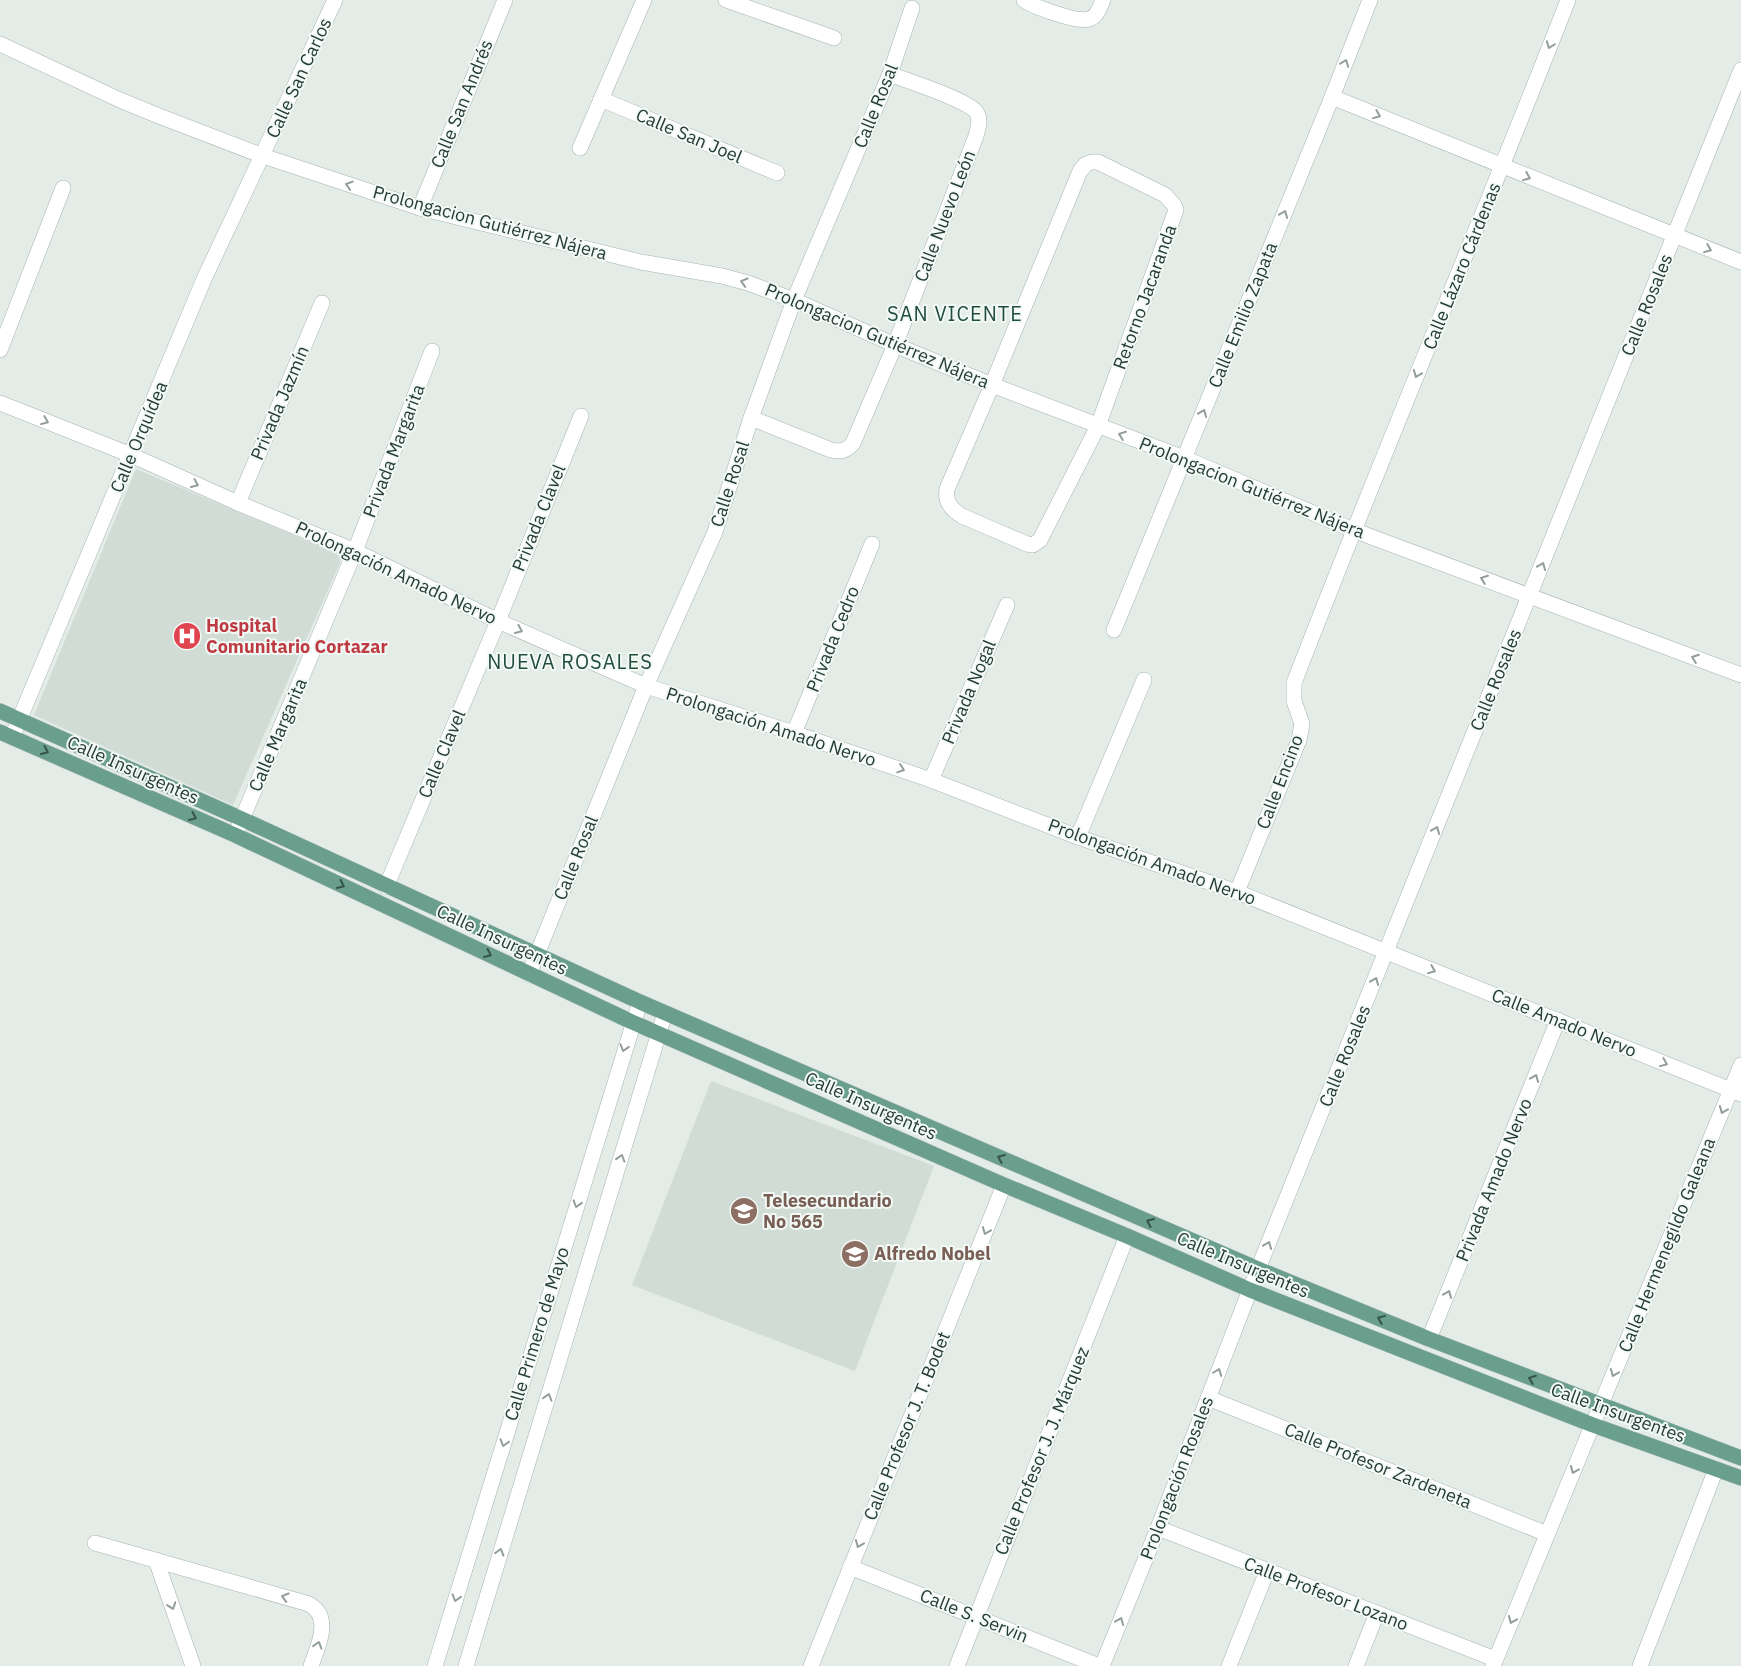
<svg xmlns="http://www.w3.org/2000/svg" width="1741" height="1666" font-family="'IBM Plex Sans',sans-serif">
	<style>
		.built { fill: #d1dcd6 }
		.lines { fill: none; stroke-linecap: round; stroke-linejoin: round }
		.minor-casing { stroke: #a6b4ae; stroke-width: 16 }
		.major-casing { stroke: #c2c8c6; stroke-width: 16 }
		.minor { stroke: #fff; stroke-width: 15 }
		.major { stroke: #6a9e8d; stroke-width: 15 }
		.oneway { stroke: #929e9a }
		.oneway2 { stroke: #36544a }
		.labels { text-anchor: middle; stroke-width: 4; stroke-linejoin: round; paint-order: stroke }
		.street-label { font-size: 18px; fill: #243c34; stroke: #f3f9f5 }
		.health-label { font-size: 18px; font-weight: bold; fill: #be3a42; stroke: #f3f9f5; text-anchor: start }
		.education-label { font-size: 18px; font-weight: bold; fill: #785e54; stroke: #f3f9f5; text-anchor: start }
		.quarter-label { font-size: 20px; letter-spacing: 1px; fill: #214d3f; stroke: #f3f9f5 }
	</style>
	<rect width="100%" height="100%" fill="#e3ece7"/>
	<g class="built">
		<path d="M136 469 343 556 233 805 34 715Z"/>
		<path d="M711 1081 934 1166 855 1371 632 1285Z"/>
	</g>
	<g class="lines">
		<defs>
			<g id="minor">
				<path d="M726 0 834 38"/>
				<path d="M1024 0C1034 7 1078 23 1089 19 1098 16 1099 8 1103 0"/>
				<path d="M0 44 120 100 159 116 263 156 420 208 641 262 722 276 748 283 794 300 895 345 992 385 1184 458 1353 530 1741 675"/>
				<path d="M1332 97 1741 262"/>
				<path d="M601 99 777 173"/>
				<path d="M580 148 644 0"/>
				<path d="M1092 162H1098L1165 195 1174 205 1176 210 1098 426 1040 540 1033 545 1027 544 962 516C951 509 945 502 947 489L992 385 1080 171 1086 164Z"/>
				<path d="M420 208 505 0"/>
				<path d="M0 350 63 188"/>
				<path d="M0 403 131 455 238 503 355 551 498 621 646 686 794 733 931 780 1078 837 1237 892 1741 1094"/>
				<path d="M751 418 831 450C841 452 846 451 853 443L895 345 976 136C978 128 981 120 977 113 969 100 907 81 890 74"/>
				<path d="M238 503 322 303"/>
				<path d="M1114 630 1332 97 1370 0"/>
				<path d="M794 733 872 544"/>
				<path d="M12 737 204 279 335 0"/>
				<path d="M931 780 1007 605"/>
				<path d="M237 831 355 551 432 351"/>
				<path d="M1078 837 1144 680"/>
				<path d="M386 887 498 621 581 416"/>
				<path d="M1237 892 1299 740 1302 724 1294 701V683C1382 454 1479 228 1568 0"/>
				<path d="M529 974 646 686 715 532 751 418 794 300 890 74 912 8"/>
				<path d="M1429 1339 1558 1020"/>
				<path d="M1208 1398 1547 1534"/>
				<path d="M1158 1528 1495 1659"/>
				<path d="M95 1543 309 1604C312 1606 316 1609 318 1612 328 1627 316 1651 311 1666"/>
				<path d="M156 1560 193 1666"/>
				<path d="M850 1567 1099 1666"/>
				<path d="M435 1666 640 1002"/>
				<path d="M466 1666 665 1013"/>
				<path d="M811 1666 1004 1185"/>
				<path d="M957 1666 1127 1236"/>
				<path d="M1102 1666 1158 1528 1258 1269 1741 70"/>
				<path d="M1229 1666 1267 1571"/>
				<path d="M1356 1666 1377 1613"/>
				<path d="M1493 1666 1741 1065"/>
				<path d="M1640 1666 1716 1469"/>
			</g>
			<g id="major">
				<path d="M0 711 242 819 640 1002 1258 1269 1429 1339 1741 1458"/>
				<path d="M0 732 235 835 632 1022 1004 1185 1127 1236 1250 1290 1593 1425 1741 1478"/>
			</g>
		</defs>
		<use href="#minor" class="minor-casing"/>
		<use href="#major" class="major-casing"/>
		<use href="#minor" class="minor"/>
		<use href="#major" class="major"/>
	</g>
	<defs><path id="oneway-chevron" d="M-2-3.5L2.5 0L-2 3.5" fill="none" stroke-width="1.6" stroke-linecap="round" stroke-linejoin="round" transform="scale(1.25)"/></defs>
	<g class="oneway">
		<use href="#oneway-chevron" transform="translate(1550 45) rotate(111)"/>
		<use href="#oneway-chevron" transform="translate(1345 63) rotate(-69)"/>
		<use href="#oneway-chevron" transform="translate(1377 115) rotate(22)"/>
		<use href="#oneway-chevron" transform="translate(1527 177) rotate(22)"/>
		<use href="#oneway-chevron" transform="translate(349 185) rotate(-162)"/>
		<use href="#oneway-chevron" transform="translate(1284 214) rotate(-68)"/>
		<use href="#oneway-chevron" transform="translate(1708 249) rotate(22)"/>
		<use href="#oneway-chevron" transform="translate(744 282) rotate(-164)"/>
		<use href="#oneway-chevron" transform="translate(1417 374) rotate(112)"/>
		<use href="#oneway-chevron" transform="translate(1203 413) rotate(-68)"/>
		<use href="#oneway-chevron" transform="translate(45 421) rotate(22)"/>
		<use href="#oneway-chevron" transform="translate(1122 435) rotate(-159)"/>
		<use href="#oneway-chevron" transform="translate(195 484) rotate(24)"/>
		<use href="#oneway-chevron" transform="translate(1542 566) rotate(-68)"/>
		<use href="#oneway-chevron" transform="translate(1484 579) rotate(-159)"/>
		<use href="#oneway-chevron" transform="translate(519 630) rotate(24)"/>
		<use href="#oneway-chevron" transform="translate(1695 658) rotate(-160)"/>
		<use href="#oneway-chevron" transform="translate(901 769) rotate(19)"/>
		<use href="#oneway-chevron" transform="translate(1436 830) rotate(-68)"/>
		<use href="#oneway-chevron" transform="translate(1432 970) rotate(22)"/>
		<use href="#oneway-chevron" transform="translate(1375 981) rotate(-68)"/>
		<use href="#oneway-chevron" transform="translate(624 1048) rotate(107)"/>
		<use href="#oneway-chevron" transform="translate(1664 1063) rotate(22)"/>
		<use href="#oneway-chevron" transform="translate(1535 1078) rotate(-68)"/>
		<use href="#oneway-chevron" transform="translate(1723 1110) rotate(112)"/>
		<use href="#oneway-chevron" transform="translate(621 1158) rotate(-73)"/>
		<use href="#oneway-chevron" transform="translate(577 1204) rotate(107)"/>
		<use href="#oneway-chevron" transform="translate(986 1231) rotate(112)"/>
		<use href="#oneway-chevron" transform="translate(1268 1245) rotate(-68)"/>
		<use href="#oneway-chevron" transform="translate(1448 1294) rotate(-68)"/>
		<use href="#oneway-chevron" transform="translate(1218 1372) rotate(-69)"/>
		<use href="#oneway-chevron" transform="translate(1614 1373) rotate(112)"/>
		<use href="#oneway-chevron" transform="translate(548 1397) rotate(-73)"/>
		<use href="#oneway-chevron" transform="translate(504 1443) rotate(107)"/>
		<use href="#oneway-chevron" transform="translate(1574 1470) rotate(113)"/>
		<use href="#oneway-chevron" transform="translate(859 1544) rotate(112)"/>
		<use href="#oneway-chevron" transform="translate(500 1552) rotate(-73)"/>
		<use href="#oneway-chevron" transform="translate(285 1597) rotate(-164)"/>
		<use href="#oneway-chevron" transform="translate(456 1598) rotate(107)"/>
		<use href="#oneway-chevron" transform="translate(172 1606) rotate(71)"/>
		<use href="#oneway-chevron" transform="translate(1512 1620) rotate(113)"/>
		<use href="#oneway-chevron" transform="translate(1120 1621) rotate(-68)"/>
		<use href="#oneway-chevron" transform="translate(318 1645) rotate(-73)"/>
	</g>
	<g class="oneway2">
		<use href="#oneway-chevron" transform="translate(45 751) rotate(24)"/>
		<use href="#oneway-chevron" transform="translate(193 817) rotate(24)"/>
		<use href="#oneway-chevron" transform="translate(341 885) rotate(25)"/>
		<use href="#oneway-chevron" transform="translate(488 954) rotate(25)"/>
		<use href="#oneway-chevron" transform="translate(1001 1158) rotate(-157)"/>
		<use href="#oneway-chevron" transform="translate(1150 1222) rotate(-157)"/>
		<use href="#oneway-chevron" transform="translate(1381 1319) rotate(-158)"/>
		<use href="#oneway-chevron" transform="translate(1532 1379) rotate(-159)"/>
	</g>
	<defs>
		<symbol id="hospital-disc" viewBox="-11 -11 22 22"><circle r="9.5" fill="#e0444e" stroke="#f3f9f5"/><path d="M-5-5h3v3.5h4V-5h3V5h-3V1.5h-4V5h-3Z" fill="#fff"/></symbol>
		<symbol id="school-disc" viewBox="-11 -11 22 22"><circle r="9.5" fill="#8d6e63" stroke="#f3f9f5"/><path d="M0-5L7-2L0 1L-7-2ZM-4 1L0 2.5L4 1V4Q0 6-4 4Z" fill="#fff"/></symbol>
	</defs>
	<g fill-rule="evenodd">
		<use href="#hospital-disc" x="171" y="620" width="32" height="32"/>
		<use href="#school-disc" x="728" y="1195" width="32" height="32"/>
		<use href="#school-disc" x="839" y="1238" width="32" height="32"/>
	</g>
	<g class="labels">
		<g class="street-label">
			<text transform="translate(299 78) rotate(-65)" y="6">Calle San Carlos</text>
			<text transform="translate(462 104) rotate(-68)" y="6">Calle San Andrés</text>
			<text transform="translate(876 106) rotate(-68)" y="6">Calle Rosal</text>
			<text transform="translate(689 136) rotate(23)" y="6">Calle San Joel</text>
			<text transform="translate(945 216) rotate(-69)" y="6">Calle Nuevo León</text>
			<text transform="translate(490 223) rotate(15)" y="6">Prolongacion Gutiérrez Nájera</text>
			<text transform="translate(1462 266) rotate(-68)" y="6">Calle Lázaro Cárdenas</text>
			<text transform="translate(1145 297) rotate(-70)" y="6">Retorno Jacaranda</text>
			<text transform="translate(1647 305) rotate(-68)" y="6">Calle Rosales</text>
			<text transform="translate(1243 315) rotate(-68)" y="6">Calle Emilio Zapata</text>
			<text transform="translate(877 336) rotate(23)" y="6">Prolongacion Gutiérrez Nájera</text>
			<text transform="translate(280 403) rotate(-67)" y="6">Privada Jazmín</text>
			<text transform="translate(139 437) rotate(-67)" y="6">Calle Orquídea</text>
			<text transform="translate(394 451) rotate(-69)" y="6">Privada Margarita</text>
			<text transform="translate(730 484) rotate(-72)" y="6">Calle Rosal</text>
			<text transform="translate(1252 488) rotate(22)" y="6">Prolongacion Gutiérrez Nájera</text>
			<text transform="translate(539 518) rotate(-68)" y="6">Privada Clavel</text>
			<text transform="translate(396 573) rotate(25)" y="6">Prolongación Amado Nervo</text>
			<text transform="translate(833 639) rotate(-68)" y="6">Privada Cedro</text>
			<text transform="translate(1496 680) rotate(-68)" y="6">Calle Rosales</text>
			<text transform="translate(969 692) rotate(-67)" y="6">Privada Nogal</text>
			<text transform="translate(771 727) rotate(18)" y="6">Prolongación Amado Nervo</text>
			<text transform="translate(278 735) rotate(-67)" y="6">Calle Margarita</text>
			<text transform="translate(442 754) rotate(-67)" y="6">Calle Clavel</text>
			<text transform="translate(133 770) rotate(24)" y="6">Calle Insurgentes</text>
			<text transform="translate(1280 782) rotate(-69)" y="6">Calle Encino</text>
			<text transform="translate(576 858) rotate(-68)" y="6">Calle Rosal</text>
			<text transform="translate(1152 862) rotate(20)" y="6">Prolongación Amado Nervo</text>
			<text transform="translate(502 940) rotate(25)" y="6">Calle Insurgentes</text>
			<text transform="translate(1564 1023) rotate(22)" y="6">Calle Amado Nervo</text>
			<text transform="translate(1345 1056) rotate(-68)" y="6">Calle Rosales</text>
			<text transform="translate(871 1106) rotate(24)" y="6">Calle Insurgentes</text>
			<text transform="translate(1494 1180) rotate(-68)" y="6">Privada Amado Nervo</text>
			<text transform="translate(1667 1245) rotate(-68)" y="6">Calle Hermenegildo Galeana</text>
			<text transform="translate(1243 1265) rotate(23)" y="6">Calle Insurgentes</text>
			<text transform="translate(537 1334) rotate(-73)" y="6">Calle Primero de Mayo</text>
			<text transform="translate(1618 1413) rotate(20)" y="6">Calle Insurgentes</text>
			<text transform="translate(907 1426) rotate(-68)" y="6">Calle Profesor J. T. Bodet</text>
			<text transform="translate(1042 1451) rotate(-68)" y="6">Calle Profesor J. J. Márquez</text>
			<text transform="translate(1378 1466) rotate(22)" y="6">Calle Profesor Zardeneta</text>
			<text transform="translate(1177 1478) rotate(-69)" y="6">Prolongación Rosales</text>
			<text transform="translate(1326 1594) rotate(21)" y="6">Calle Profesor Lozano</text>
			<text transform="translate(974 1616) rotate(22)" y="6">Calle S. Servin</text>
		</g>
		<g class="health-label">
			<text x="206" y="632">Hospital<tspan x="206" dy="21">Comunitario Cortazar</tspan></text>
		</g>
		<g class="education-label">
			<text x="763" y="1207">Telesecundario<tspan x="763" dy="21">No 565</tspan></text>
			<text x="874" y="1260">Alfredo Nobel</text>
		</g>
		<g class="quarter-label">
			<text x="955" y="321">SAN VICENTE</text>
			<text x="570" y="669">NUEVA ROSALES</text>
		</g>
	</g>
</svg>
